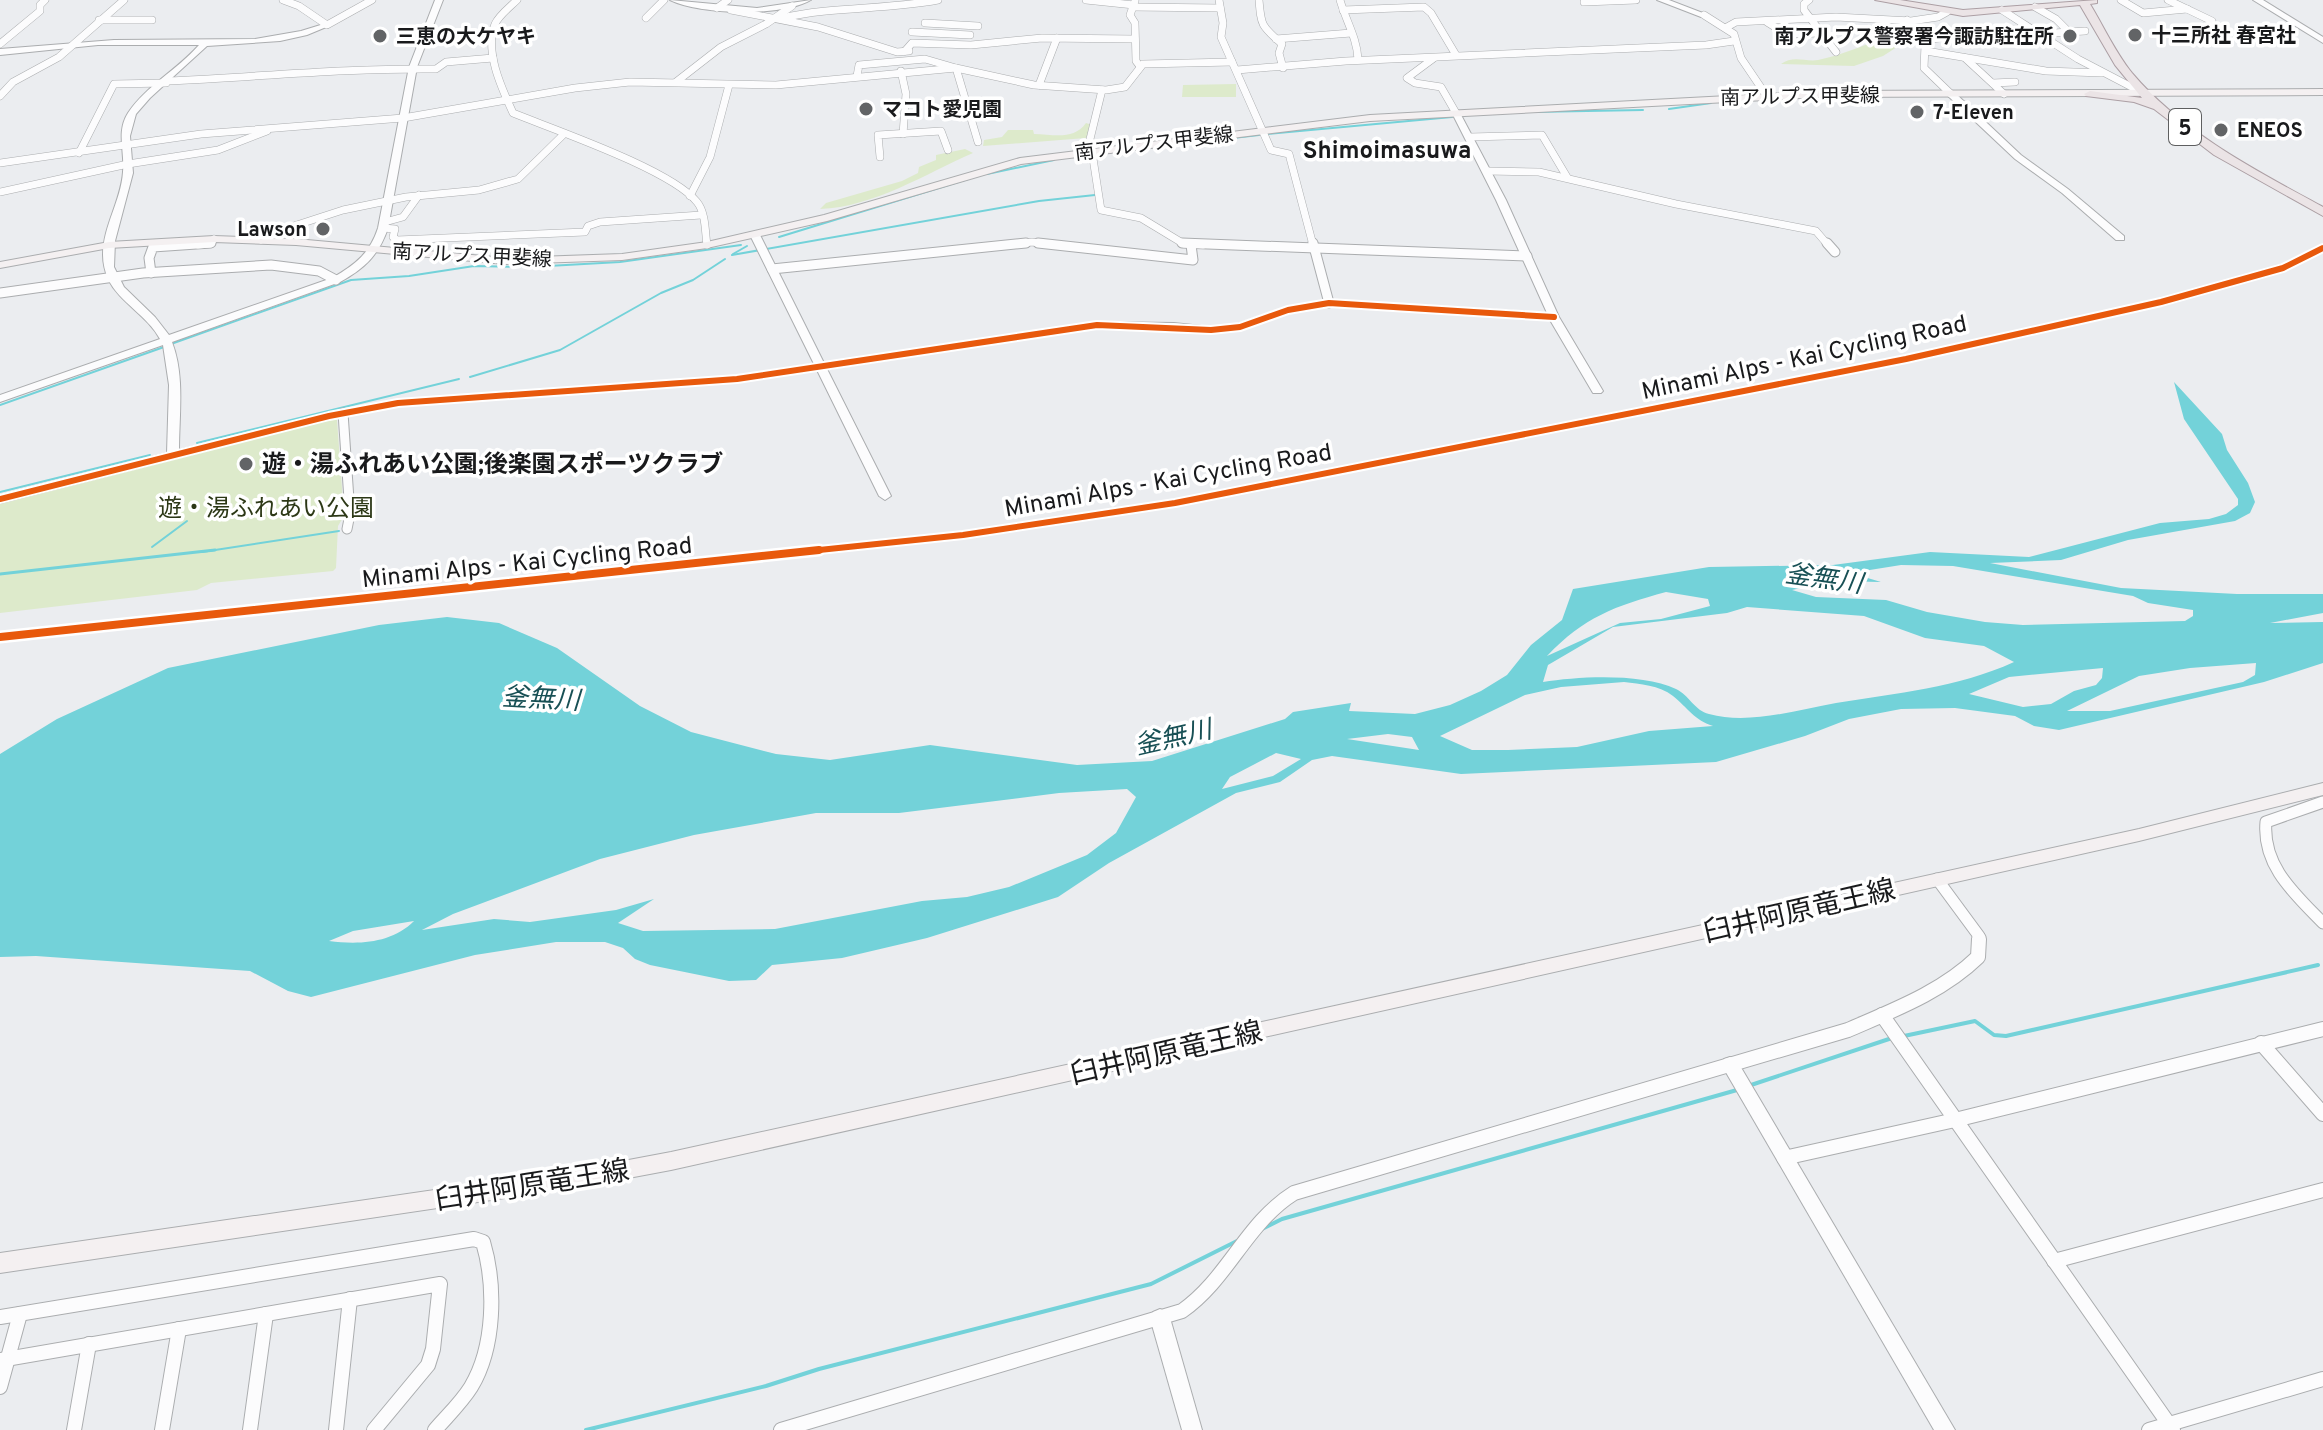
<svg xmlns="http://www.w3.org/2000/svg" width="2323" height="1430" font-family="Overpass,'Noto Sans JP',sans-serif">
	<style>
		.green { fill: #ddeacb }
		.water { fill: #73d2d9; fill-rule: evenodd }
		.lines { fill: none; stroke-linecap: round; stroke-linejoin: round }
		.stream-far2 { stroke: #73d2d9; stroke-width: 2 }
		.stream-far1 { stroke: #73d2d9; stroke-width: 3 }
		.stream { stroke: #73d2d9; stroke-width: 4 }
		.minor-far3-casing { stroke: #abadaf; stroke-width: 8 }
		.minor-far2-casing { stroke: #abadaf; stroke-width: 11 }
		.minor-far1-casing { stroke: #abadaf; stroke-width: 13 }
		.minor-casing { stroke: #abadaf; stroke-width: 16 }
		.tertiary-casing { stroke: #abadaf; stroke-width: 2 }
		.secondary-casing { stroke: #abadaf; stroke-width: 2 }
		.primary-casing { stroke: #ac9fa4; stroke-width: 2 }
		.minor-far3 { stroke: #fcfcfd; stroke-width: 7 }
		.minor-far2 { stroke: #fcfcfd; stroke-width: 9 }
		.minor-far1 { stroke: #fcfcfd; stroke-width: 11 }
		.minor { stroke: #fcfcfd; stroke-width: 14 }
		.tertiary { fill: #fcfcfd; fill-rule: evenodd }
		.secondary { fill: #f4f0f1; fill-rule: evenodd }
		.primary { fill: #ebe4e6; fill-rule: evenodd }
		.cycleway-far1-casing { stroke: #fff; stroke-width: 10 }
		.cycleway-casing { stroke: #fff; stroke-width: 13 }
		.cycleway-far1 { stroke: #e8590c; stroke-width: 6 }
		.cycleway { stroke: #e8590c; stroke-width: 8 }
		.poi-dot { fill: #626466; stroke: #fff; stroke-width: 3 }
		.labels { text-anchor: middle; stroke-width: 7; stroke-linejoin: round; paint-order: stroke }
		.far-poi-label { font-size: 20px; font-weight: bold; fill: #191a1c; stroke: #fff; text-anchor: start }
		.far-street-label { font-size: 20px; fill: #191a1c; stroke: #fff }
		.shield { fill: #fff; stroke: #5e5f60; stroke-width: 2 }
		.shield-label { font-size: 22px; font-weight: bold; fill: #191a1c }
		.far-quarter-label { font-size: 24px; font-weight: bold; fill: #191a1c; stroke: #fff }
		.street-label { font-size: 24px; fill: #191a1c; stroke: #fff }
		.poi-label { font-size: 24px; font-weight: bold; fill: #191a1c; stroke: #fff; text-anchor: start }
		.park-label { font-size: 24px; fill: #2c3816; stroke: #fff }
		.water-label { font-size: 26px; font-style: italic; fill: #185055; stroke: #fff }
		.near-street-label { font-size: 28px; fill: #191a1c; stroke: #fff }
	</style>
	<rect width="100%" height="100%" fill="#ebedf0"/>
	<g class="green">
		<path d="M1893 28 1911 29 1919 43 1897 47 1883 56 1854 66 1781 64C1793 55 1805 62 1818 60 1843 55 1868 43 1892 36L1890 32Z"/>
		<path d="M1236 84V97H1182L1183 85Z"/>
		<path d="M1086 123 1092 125 1086 138 983 146 984 140 1002 137 1008 130H1033L1034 134C1053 134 1073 141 1086 123Z"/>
		<path d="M965 149 973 153C925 174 874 207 820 209L826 203 902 181 918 173 919 167 936 160V155Z"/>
		<path d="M332 419 337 420 344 516 338 526 336 568 333 571 211 583 197 590 0 613V502Z"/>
	</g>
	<path class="water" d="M2174 382 2222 434 2227 450 2248 483 2255 502 2250 513 2235 521 2128 540 2061 560 1990 563 2121 588 2237 594H2323V613L2270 623 2323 622V663L2264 682 2059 730 2034 726 2015 716 1955 708 1901 709 1849 719 1805 736 1716 762 1461 774 1332 756 1312 760 1280 782 1236 793 1109 863 1058 897 927 938 842 958 772 965 756 980 729 981 650 965 635 959 623 948 605 942H556L475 955 311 997 288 991 250 971 36 956 0 957V754L57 719 168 668 379 625 447 617 499 623 557 648 640 706 691 732 776 754 830 760 930 745 1077 765 1152 761 1285 719 1293 712 1351 703 1349 711 1415 714 1450 705 1481 691 1507 675 1531 645 1562 620 1573 589 1709 567 1833 565 1930 552 2029 557 2160 523 2209 519 2226 514 2238 505V499L2184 419ZM1901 565 1953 566 2133 596 2148 603 2193 610V616L2185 621 2023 625 1985 622 1927 612 1886 600 1816 597 1792 590 1832 581 1881 582 1851 573ZM1666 592 1708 599 1710 606 1661 619 1620 623 1547 656C1584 617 1615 606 1666 592ZM1747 607 1864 616 1925 638 1984 646 2014 662C1957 688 1897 693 1836 703 1796 710 1749 725 1709 714 1695 711 1689 695 1676 689 1643 673 1579 676 1543 682L1548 665 1613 627 1727 613ZM2256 663 2255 675 2243 682 2110 711H2067L2139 676 2190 668ZM2103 668 2102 678 2096 685 2074 691 2051 704 2023 707 1969 694 2009 677ZM1624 682C1640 684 1659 685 1673 696 1688 708 1694 720 1713 726L1649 731 1577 747 1508 750H1472L1440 736 1525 695 1561 687ZM1388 734 1412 737 1419 750 1347 739ZM1276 753 1301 759 1273 776 1222 789 1230 777ZM1127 789 1136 797 1116 833 1087 855 1009 887 967 897 922 901 775 929 643 931 618 923 654 899 616 910 530 922 494 919 422 930 453 914 600 859 694 835 816 813H899L1059 793ZM414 921C392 943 360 945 329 941L353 931Z"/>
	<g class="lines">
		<g class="stream-far2">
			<path d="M1669 109 1711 103"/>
			<path d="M1531 112 1643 110"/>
			<path d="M1267 134 1452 117"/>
			<path d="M1207 141 1259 135"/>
			<path d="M987 174 1054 160"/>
			<path d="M779 237 968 179"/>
			<path d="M733 254 747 246"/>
			<path d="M732 255 1039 201 1095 195"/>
			<path d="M171 344 351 280 409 276 474 266 530 267 620 262 741 245"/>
			<path d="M470 377 560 350 661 293 693 280 725 259"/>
			<path d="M0 405 164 347"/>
			<path d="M197 443 459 379"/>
			<path d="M0 492 150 455"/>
			<path d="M152 547 187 521"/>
			<path d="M202 552 339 531"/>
		</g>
		<path class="stream-far1" d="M0 574 215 550"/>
		<g class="stream">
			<path d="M1904 1036 1975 1021 1994 1035 2006 1036 2318 965"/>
			<path d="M1748 1086 1892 1038"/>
			<path d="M1262 1229 1282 1219 1737 1090"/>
			<path d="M586 1430 766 1386 819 1369 1151 1284 1237 1241"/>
		</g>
		<defs>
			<g id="minor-far3">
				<path d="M283 0 299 6 327 25 372 0"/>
				<path d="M517 0C510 7 499 15 495 24 484 51 502 89 513 113 555 130 672 170 697 202 706 213 705 232 707 245"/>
				<path d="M1086 0 1134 5"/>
				<path d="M1219 0 1223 23 1221 37 1271 150 1289 154 1313 245"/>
				<path d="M1259 0C1261 25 1261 26 1282 44L1279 53 1283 68"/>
				<path d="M1340 0C1346 21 1357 38 1358 59"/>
				<path d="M1809 0 1804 4V10L1836 52"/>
				<path d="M2121 0 2143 13 2187 9"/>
				<path d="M2168 0 2212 21"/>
				<path d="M1135 1 1130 15 1135 23 1136 61 1139 65"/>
				<path d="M1584 2 1636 0"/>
				<path d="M1132 7 1220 8"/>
				<path d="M2035 7 2056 19 2069 32"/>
				<path d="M717 8 728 0"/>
				<path d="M731 10 818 27 897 52 909 51"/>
				<path d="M1343 10 1424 7 1431 13 1456 55"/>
				<path d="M2002 10 2078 59 2145 94"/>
				<path d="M1704 15 1734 34 1741 58 1766 95"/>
				<path d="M646 18 664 0"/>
				<path d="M782 18C834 6 885 10 938 0"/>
				<path d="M99 20H152"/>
				<path d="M1907 20 1925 45 1924 68 1951 94"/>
				<path d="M1767 22 1786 34 1823 33"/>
				<path d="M925 23 978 26"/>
				<path d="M1727 27 1736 22 1836 17 1911 21 1938 17 1947 12"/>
				<path d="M912 32 970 35"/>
				<path d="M2038 34 2085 31"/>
				<path d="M1276 39 1351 33"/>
				<path d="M1922 40 2028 28"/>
				<path d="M0 44 40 11V5L45 0"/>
				<path d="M905 51 912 43 971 45 1042 38 1135 39"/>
				<path d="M1926 51 2046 71 2102 73"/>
				<path d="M1434 58 1407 78 1415 83 1441 87 1456 113"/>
				<path d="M1965 58 2004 94"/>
				<path d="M1237 70 1346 61 1706 45 1734 41"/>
				<path d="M901 71 906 94 903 134"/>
				<path d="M857 76 859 65 925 59 956 68 978 142"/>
				<path d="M167 81C257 77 346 68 436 69L446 62 493 58"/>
				<path d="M676 82 721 47 766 24 792 6"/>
				<path d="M1993 83 2015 82"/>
				<path d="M1039 85 1057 38"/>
				<path d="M1102 90 1090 139 1101 210 1141 218 1184 244 1203 245"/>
				<path d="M0 96 13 82 59 57 124 0"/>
				<path d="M1470 137 1542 135 1567 177"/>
				<path d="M79 153 114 84 166 83"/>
				<path d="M880 157 878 135 941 131 948 150"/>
				<path d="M0 163 201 134 403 118 575 88 630 82 776 85 956 68 1034 85 1106 90 1125 87 1143 64 1232 62"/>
				<path d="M1487 171 1539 172 1676 204 1816 231 1828 245"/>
				<path d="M0 192 128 164 218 150 267 131"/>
				<path d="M690 196 710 157 729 85"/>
				<path d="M385 222 403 217 419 195"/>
				<path d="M383 228 395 229 393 237 397 240 585 232 588 226 600 222 701 215"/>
				<path d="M261 240 269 234 343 210 406 197 479 190 518 179 564 134"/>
				<path d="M198 245 210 244 214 239"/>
				<path d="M1006 245 1032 242 1056 245"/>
			</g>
			<g id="minor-far2">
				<path d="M1038 243 1193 260 1191 245"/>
				<path d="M1182 243 1527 256"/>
				<path d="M1313 243 1329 303"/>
				<path d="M1827 243 1835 252"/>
				<path d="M772 269 1026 243"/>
				<path d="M151 273 149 258 153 247 211 243"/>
				<path d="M0 293 143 273 271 265 319 271 336 280"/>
				<path d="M343 413 350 514 347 529"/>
			</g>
			<g id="minor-far1">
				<path d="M2323 802 2266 822C2262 866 2295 894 2323 923"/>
				<path d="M1937 879 1979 936V941"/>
			</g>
			<g id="minor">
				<path d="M1882 1015 2173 1430"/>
				<path d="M2261 1043 2323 1114"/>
				<path d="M1784 1158 1955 1120 2323 1029"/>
				<path d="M2054 1261 2323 1190"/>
				<path d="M0 1317 474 1239 483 1242C496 1286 495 1347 471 1387 461 1403 447 1416 435 1430"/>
				<path d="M0 1360 440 1284 433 1349 428 1365 374 1430"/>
				<path d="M0 1387 20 1314"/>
				<path d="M74 1430 89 1344"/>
				<path d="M162 1430 179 1329"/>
				<path d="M250 1430 266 1314"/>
				<path d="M336 1430 350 1299"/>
				<path d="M781 1430 1182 1311C1228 1279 1246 1223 1294 1193L1848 1030C1894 1010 1942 992 1978 957L1979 939"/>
				<path d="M2149 1430 2323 1379"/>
			</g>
			<g id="tertiary">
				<path d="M435 0H443L417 67 388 228C379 255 364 269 340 282L172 342C185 376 179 414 179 450L329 413 398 400 737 376 814 364 750 235 755 232 760 235 824 363 1097 322 1174 323 1211 327 1238 324 1284 308 1329 300 1547 313 1496 200 1452 113 1456 110 1460 113 1506 200 1559 317 1603 391 1601 393H1593L1550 320 1329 306 1290 313 1240 330 1211 333 1174 329 1097 328 827 369 891 496 885 500 879 496 817 370 737 382 398 406 329 419 0 503V495L167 453 169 385 163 345 0 402V395L160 339C147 315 120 303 108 279 105 271 103 264 103 255 103 226 121 201 123 172 125 151 116 132 128 113 146 86 177 70 199 45H98L0 55V49L114 40 255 39 301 31 327 23 331 25 307 35 280 41 207 46 150 98 136 114 130 136 133 173 115 241 114 267 124 287 155 317 169 335 332 278C355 265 370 253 378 228L409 67Z"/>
				<path d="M670 0 757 8 811 0C781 17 701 15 670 0Z"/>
				<path d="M1657 0H1669L1708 15 1701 17Z"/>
				<path d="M2253 0H2263L2323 37V43Z"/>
				<path d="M1948 92H1954L2021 155 2068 189 2124 236V240H2116L2062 193 2015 159 1948 96Z"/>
				<path d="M1730 1057 1736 1059 1955 1430H1934L1724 1069 1722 1064 1724 1059Z"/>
				<path d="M1160 1309 1167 1312 1170 1318 1202 1430H1182L1150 1318 1153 1312Z"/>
			</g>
			<g id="secondary">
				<path d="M2323 89V95L1820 97 1370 121 1021 164 827 221 707 248 622 260 505 264 296 245 214 242 109 248 0 268V262L109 242 214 236 296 239 505 258 622 254 707 242 824 215 1020 158 1370 115 1820 91Z"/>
				<path d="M2323 783V795L2139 841 671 1170 586 1186 0 1273V1253L586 1168 671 1152 2139 829Z"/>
			</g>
			<path id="primary" d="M1875 0H1900L1963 10 2097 0V3L2090 4C2104 27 2115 52 2132 73 2183 133 2255 170 2323 207V216L2214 155 2154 109 2134 102 2086 96 2084 94 2090 91 2142 98 2115 65 2080 5 1963 16Z"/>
		</defs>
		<use href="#minor-far3" class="minor-far3-casing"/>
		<use href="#minor-far2" class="minor-far2-casing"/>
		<use href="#minor-far1" class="minor-far1-casing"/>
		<use href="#minor" class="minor-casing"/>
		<use href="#tertiary" class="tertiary-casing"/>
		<use href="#secondary" class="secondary-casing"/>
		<use href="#primary" class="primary-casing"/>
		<use href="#minor-far3" class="minor-far3"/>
		<use href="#minor-far2" class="minor-far2"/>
		<use href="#minor-far1" class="minor-far1"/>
		<use href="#minor" class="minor"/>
		<use href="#tertiary" class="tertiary"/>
		<use href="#secondary" class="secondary"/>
		<use href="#primary" class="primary"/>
		<defs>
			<g id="cycleway-far1">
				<path d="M0 499 329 416 398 403 737 379 1097 325 1211 330 1240 327 1288 310 1329 303 1554 317"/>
				<path d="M800 552 963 535 1175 503 1906 359 2161 302 2283 268 2323 248"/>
			</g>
			<path id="cycleway" d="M0 637 819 550"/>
		</defs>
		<use href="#cycleway-far1" class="cycleway-far1-casing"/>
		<use href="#cycleway" class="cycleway-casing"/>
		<use href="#cycleway-far1" class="cycleway-far1"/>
		<use href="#cycleway" class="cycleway"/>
	</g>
	<g class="poi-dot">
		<circle cx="2135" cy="35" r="8"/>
		<circle cx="380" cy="36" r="8"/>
		<circle cx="2070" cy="36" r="8"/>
		<circle cx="866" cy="109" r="8"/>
		<circle cx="1917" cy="112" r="8"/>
		<circle cx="2221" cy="130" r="8"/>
		<circle cx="323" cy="229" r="8"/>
		<circle cx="246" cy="464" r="8"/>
	</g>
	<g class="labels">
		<g class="far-poi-label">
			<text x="2151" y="42">十三所社 春宮社</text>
			<text x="396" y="43">三恵の大ケヤキ</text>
			<text x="2054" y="43" text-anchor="end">南アルプス警察署今諏訪駐在所</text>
			<text x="882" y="116">マコト愛児園</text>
			<text x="1933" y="119">7-Eleven</text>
			<text x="2237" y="137">ENEOS</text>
			<text x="307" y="236" text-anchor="end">Lawson</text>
		</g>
		<g class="far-street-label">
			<text transform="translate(1800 96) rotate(-1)" y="7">南アルプス甲斐線</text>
			<text transform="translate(1154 143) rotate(-7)" y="7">南アルプス甲斐線</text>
			<text transform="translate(472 255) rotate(3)" y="7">南アルプス甲斐線</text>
		</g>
		<rect class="shield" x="2169" y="109" width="32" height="36" rx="6"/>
		<g class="shield-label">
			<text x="2185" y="135">5</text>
		</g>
		<g class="far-quarter-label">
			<text x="1387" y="158">Shimoimasuwa</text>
		</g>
		<g class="street-label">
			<text transform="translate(1804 357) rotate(-12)" y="8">Minami Alps - Kai Cycling Road</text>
			<text transform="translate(1168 480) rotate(-10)" y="8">Minami Alps - Kai Cycling Road</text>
			<text transform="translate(527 562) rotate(-6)" y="8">Minami Alps - Kai Cycling Road</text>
		</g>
		<g class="poi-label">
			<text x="262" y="472">遊・湯ふれあい公園;後楽園スポーツクラブ</text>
		</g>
		<g class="park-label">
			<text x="266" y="516">遊・湯ふれあい公園</text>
		</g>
		<g class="water-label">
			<text transform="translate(1824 578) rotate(8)" y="9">釜無川</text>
			<text transform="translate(541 698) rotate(3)" y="9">釜無川</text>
			<text transform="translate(1173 737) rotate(-13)" y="9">釜無川</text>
		</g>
		<g class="near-street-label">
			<text transform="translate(1799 910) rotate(-13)" y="10">臼井阿原竜王線</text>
			<text transform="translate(1166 1052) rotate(-13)" y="10">臼井阿原竜王線</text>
			<text transform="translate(532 1184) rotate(-9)" y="10">臼井阿原竜王線</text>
		</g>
	</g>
</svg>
